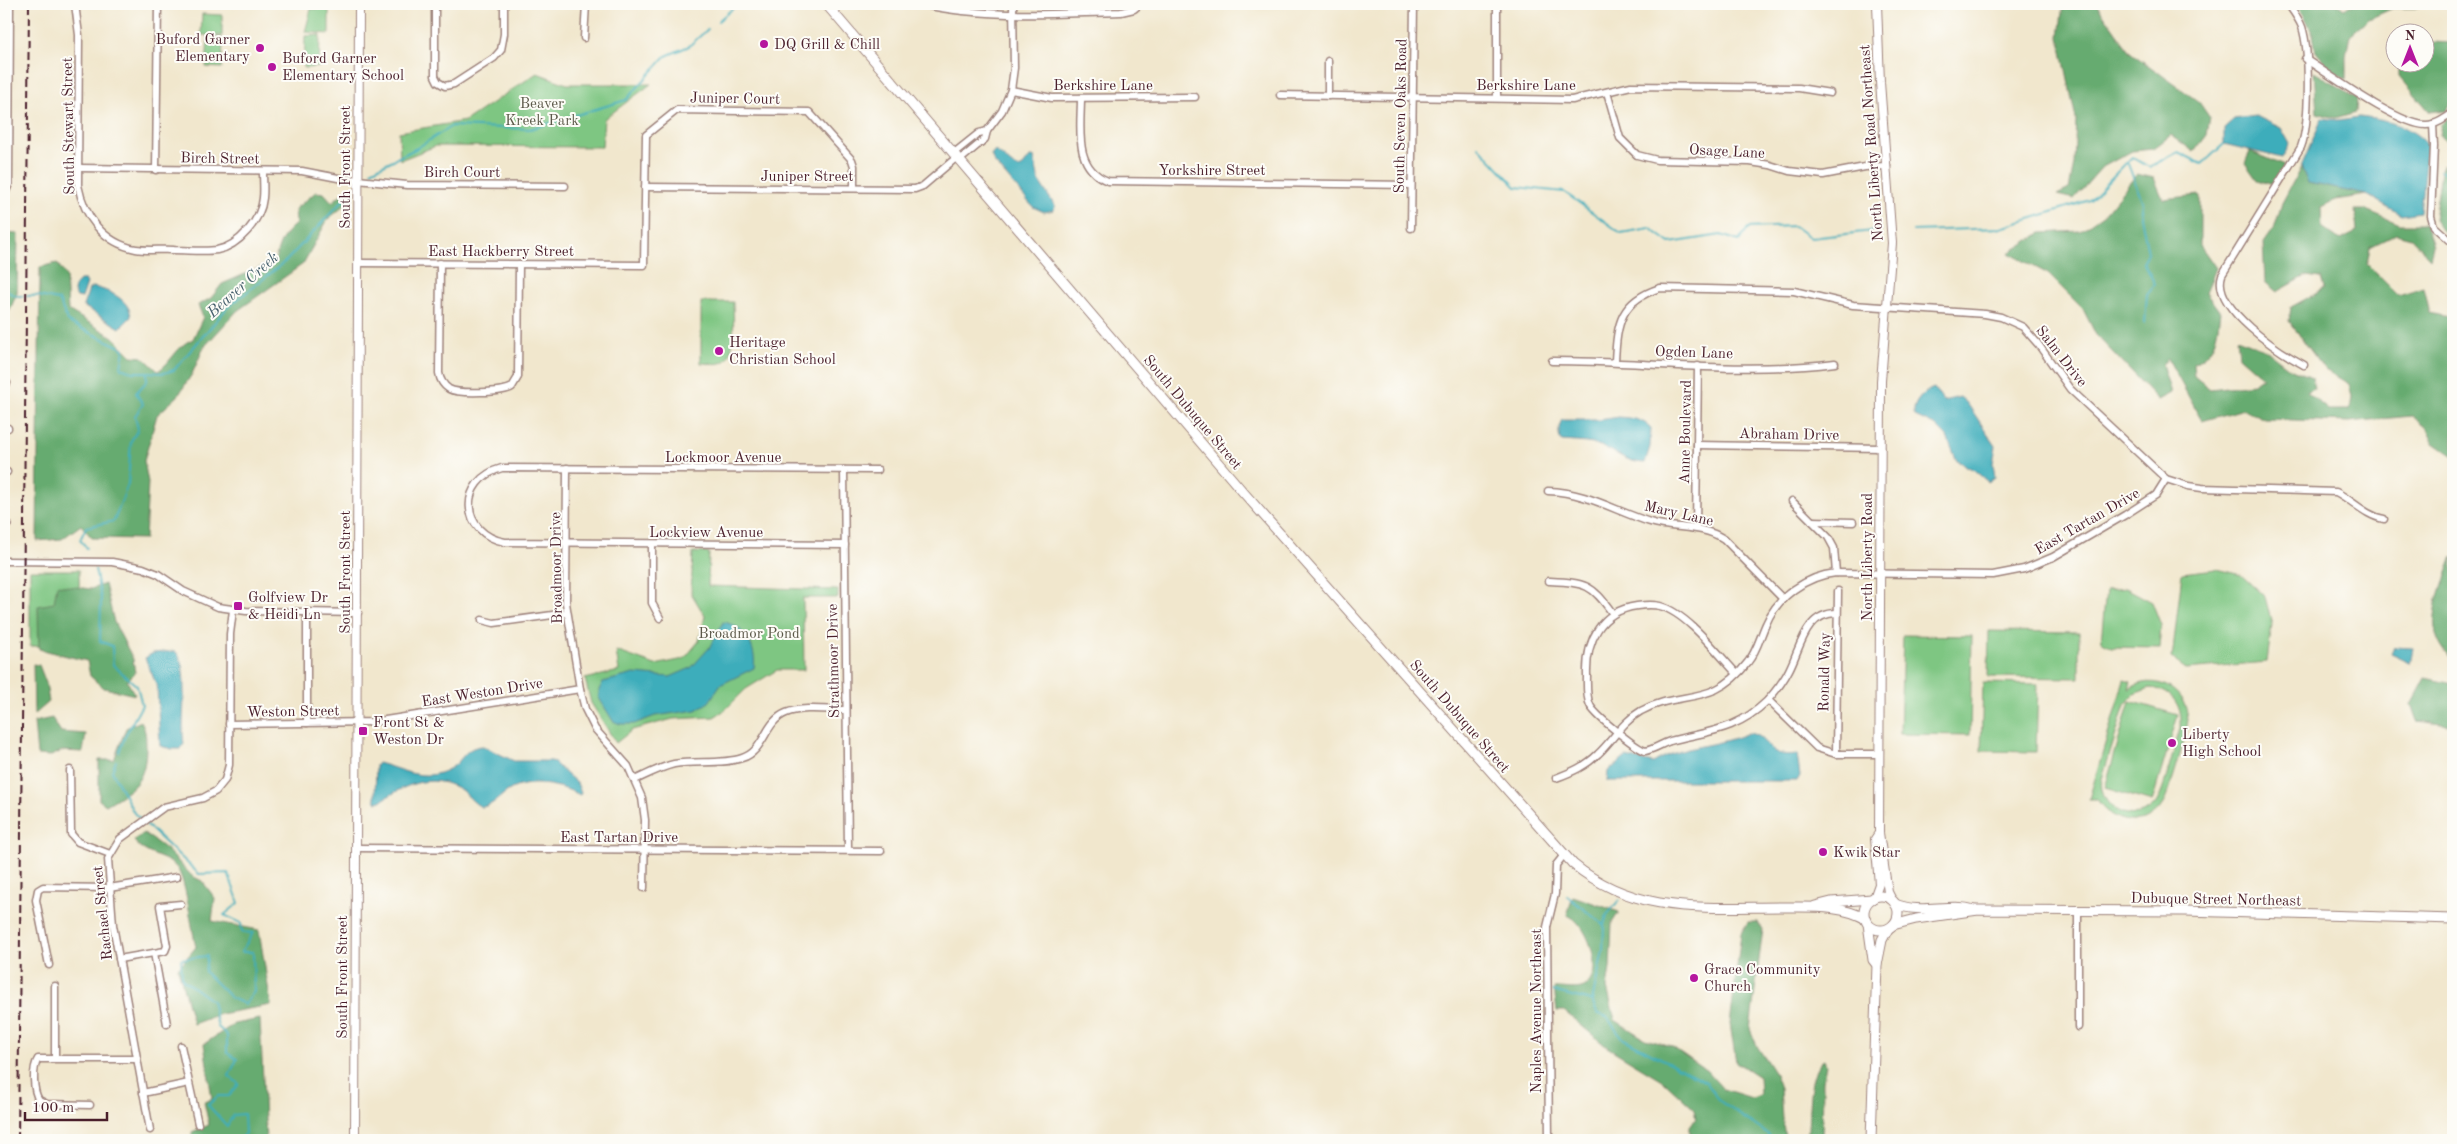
<svg xmlns="http://www.w3.org/2000/svg" width="2457" height="1144" font-family="'Old Standard TT',serif">
	<style>
		.green { fill: #7ec682; stroke: #647256; fill-rule: evenodd }
		.forest { fill: #66ab70; stroke: #58654e }
		.water { fill: #3eadbb; stroke: #446673 }
		.lines { fill: none; stroke-linecap: round; stroke-linejoin: round }
		.stream { stroke: #3eadbb; stroke-width: 2 }
		.minor-casing { stroke: #9e837c; stroke-width: 9 }
		.tertiary-casing { stroke: #9e837c; stroke-width: 10 }
		.secondary-casing { stroke: #9e837c; stroke-width: 11 }
		.minor { stroke: #fff; stroke-width: 6 }
		.tertiary { stroke: #fff; stroke-width: 8 }
		.secondary { stroke: #fff; stroke-width: 9 }
		.rail { stroke: #4a1f2b; stroke-width: 2; stroke-dasharray: 8 4; stroke-linecap: butt }
		.poi-dot { fill: #b5179e; stroke: #fdfcf7; stroke-width: 2 }
		.labels { text-anchor: middle; stroke-width: 4; stroke-linejoin: round; paint-order: stroke }
		.poi-label { font-size: 15px; fill: #4a1f2b; stroke: #fdfcf7; text-anchor: start }
		.street-label { font-size: 15px; fill: #4a1f2b; stroke: #fdfcf7 }
		.park-label { font-size: 15px; fill: #5c5949; stroke: #fdfcf7 }
		.water-label { font-size: 16px; font-style: italic; fill: #455f6c; stroke: #fdfcf7 }
	</style>
	<rect width="100%" height="100%" fill="#fdfcf7"/>
	<filter id="ink" filterUnits="userSpaceOnUse"><feTurbulence type="fractalNoise" baseFrequency=".02" numOctaves="2"/><feDisplacementMap in="SourceGraphic" scale="10" xChannelSelector="R" yChannelSelector="G"/><feConvolveMatrix kernelMatrix="1 2 1 2 8 2 1 2 1" color-interpolation-filters="sRGB"/></filter>
	<filter id="wash" filterUnits="userSpaceOnUse"><feTurbulence type="fractalNoise" baseFrequency=".0096" numOctaves="4" result="noise"/><feDisplacementMap in="SourceGraphic" scale="20" xChannelSelector="R" yChannelSelector="G"/><feGaussianBlur stdDeviation="1.12" result="paint"/><feColorMatrix in="noise" values="0 0 0 0 0 0 0 0 0 0 0 0 0 0 0 0 0 1.4 0 .05"/><feComposite in="paint" operator="in"/></filter>
	<g filter="url(#wash)">
		<rect width="100%" height="100%" fill="#f1e7cd"/>
		<g class="green">
			<path d="M329 8V34L305 32 311 9Z"/>
			<path d="M202 14 222 15V36L201 35Z"/>
			<path d="M320 35 319 67 304 68 305 36Z"/>
			<path d="M208 37 223 38 222 68 206 67Z"/>
			<path d="M537 73 567 84H651L604 119 602 147 436 146 400 160 399 132 465 121Z"/>
			<path d="M701 302H733C733 315 737 355 724 362 718 365 708 363 701 363Z"/>
			<path d="M693 552 709 553 708 586 838 590V598H803L804 670H777L746 689 725 710 714 717 673 719 632 730 616 743 591 703 585 679 619 671 616 651 655 665 684 659 699 641 705 616 691 593Z"/>
			<path d="M2216 569 2241 575 2265 597 2272 624 2267 662 2186 669 2172 659 2182 573Z"/>
			<path d="M30 570H79L80 647 30 646Z"/>
			<path d="M2126 588 2152 602 2161 625 2159 648 2111 647 2101 641 2106 590Z"/>
			<path d="M1989 631 2079 632V678L1988 677Z"/>
			<path d="M1903 635 1972 636 1970 735 1900 734Z"/>
			<path d="M2124 680 2131 682 2129 689C2155 672 2186 689 2188 719 2187 733 2170 793 2163 804 2146 832 2111 823 2097 799H2089ZM2150 688C2171 690 2182 704 2181 725 2176 741 2164 792 2156 803 2136 828 2097 809 2102 779L2125 705 2134 694Z"/>
			<path d="M1983 683 2038 684 2036 752 1981 751Z"/>
			<path d="M2130 701 2178 715 2152 802 2105 788Z"/>
		</g>
		<g class="forest">
			<path d="M2063 4H2096L2130 52 2199 102 2210 118 2207 135 2194 152 2171 135 2153 149 2132 151 2101 168 2074 199 2057 195 2069 189 2074 164 2076 119 2059 37Z"/>
			<path d="M2293 4H2340L2343 8 2355 4H2418L2419 8H2393L2369 19 2350 35 2346 56V79L2328 67 2316 53 2313 34 2304 15Z"/>
			<path d="M2431 42 2453 43V98L2446 110 2430 112 2399 76V63L2424 62 2425 45Z"/>
			<path d="M2314 72 2357 97 2356 112 2335 118 2317 113Z"/>
			<path d="M2453 115V145L2439 135 2441 124Z"/>
			<path d="M2250 151 2284 166 2273 185 2257 180 2245 163Z"/>
			<path d="M2442 165 2453 175V237L2443 231 2434 219Z"/>
			<path d="M2301 167 2308 183 2367 195 2335 200 2321 207 2322 227 2340 240 2357 232 2355 210H2366L2400 224H2425L2433 246 2430 258 2411 238 2396 234 2370 247 2367 264 2398 295 2424 287 2430 313 2453 318V456L2434 443 2426 427 2412 416 2349 422 2264 419 2244 409 2202 421 2168 359 2162 364 2171 393 2158 400 2096 335 2083 309 2048 274 2009 253 2041 233 2080 231 2104 214 2137 174 2154 178 2163 199 2200 195V245L2216 268 2206 293 2220 312C2217 334 2216 354 2193 363L2194 376 2210 389 2253 384 2263 377 2239 356 2237 338 2266 350 2289 368 2312 377 2314 388 2307 392 2328 410H2350L2352 397 2349 384 2325 370 2289 321 2291 307 2324 289 2321 278 2306 276 2277 292 2265 282 2263 243 2275 226 2282 203Z"/>
			<path d="M316 192 324 193 332 202 343 193 349 202 328 219 303 264 237 311 204 347 192 374 178 396 157 415 144 461 148 482 145 539 92 538 81 525 62 539 37 541 40 267 57 263 66 276 68 310 113 337 132 356 143 357 158 371C172 362 177 345 193 339L203 317 198 305 211 298 222 284 275 261C278 246 283 233 296 224L295 209Z"/>
			<path d="M4 233 18 234 17 293 9 312H4Z"/>
			<path d="M2453 556V662C2448 655 2441 647 2438 639 2427 616 2446 578 2453 556Z"/>
			<path d="M105 584 114 622 133 659 135 673 127 681 135 695 104 688 90 676 87 661 39 649 38 606 54 603 57 585 91 589Z"/>
			<path d="M33 664 39 665 46 683 49 702 34 715Z"/>
			<path d="M2425 678 2453 684V732L2449 725 2417 721 2411 704Z"/>
			<path d="M52 718 61 732 86 734 83 752 62 751 51 756 37 755 34 722Z"/>
			<path d="M141 721C146 731 146 737 146 748 145 782 135 788 106 805L99 800V760H114L126 728Z"/>
			<path d="M144 833 167 850 192 876 202 881 215 898 212 921 259 930 271 1005 220 1014 193 1024 178 968 196 947C192 931 186 878 176 867 166 856 145 856 134 841Z"/>
			<path d="M1573 896 1619 912 1612 923 1610 968 1607 988 1615 1020 1645 1039 1671 1046 1707 1071 1723 1089 1752 1098 1760 1095 1759 1077 1736 1062 1730 1024 1741 933 1748 922H1757L1763 929 1750 1029 1757 1046 1775 1074 1780 1088 1782 1118 1785 1136 1789 1140H1716L1690 1134V1126L1696 1118 1694 1109 1665 1082 1607 1047 1564 1011H1557L1554 988C1564 987 1579 992 1587 985 1604 969 1587 922 1567 915Z"/>
			<path d="M260 1019 266 1140H193L192 1132 209 1125 204 1102 212 1099 204 1044 234 1024Z"/>
			<path d="M1824 1060 1826 1065 1823 1081 1822 1140H1807C1810 1123 1806 1068 1824 1060Z"/>
		</g>
		<g class="water">
			<path d="M2256 116 2281 128 2290 144 2282 158 2224 144V128L2234 119Z"/>
			<path d="M2359 117C2384 120 2409 124 2427 144L2420 212 2402 215 2367 195 2308 183 2301 167 2322 118 2338 120Z"/>
			<path d="M994 151C1004 154 1008 165 1019 168L1023 166 1030 157H1034L1039 181 1055 206 1054 210 1044 212 1033 207 994 162 991 155Z"/>
			<path d="M80 280H85L87 283 82 298 77 297 74 292 75 285Z"/>
			<path d="M93 287C108 290 130 299 131 317L120 328 83 306 89 289Z"/>
			<path d="M1934 388 1943 401 1960 397 1967 403 1996 446 1993 463 1995 477 1988 482 1974 470 1957 461 1947 437 1936 426 1915 416C1910 405 1924 391 1934 388Z"/>
			<path d="M1619 417C1631 418 1643 419 1651 428L1650 447 1645 463C1628 463 1616 452 1601 446 1587 442 1575 442 1561 441 1558 435 1558 426 1562 420H1599Z"/>
			<path d="M723 622C744 625 757 647 754 668L720 685 709 702 696 710 655 716 634 724H620L613 721 599 698V690L603 682 634 674 670 677 691 668 710 647Z"/>
			<path d="M2394 647 2413 648 2410 663 2391 654Z"/>
			<path d="M175 651C191 664 180 722 184 744L180 749H172L160 746 157 686 145 658 153 653Z"/>
			<path d="M1748 733C1770 735 1763 759 1797 754L1800 776 1797 781H1607L1608 771 1626 757 1653 763C1681 745 1717 747 1748 733Z"/>
			<path d="M483 746 514 761H552L577 783 581 793 580 795C561 785 528 778 508 791 499 797 494 805 482 807 473 804 467 793 458 788 429 773 405 785 381 801L377 802 375 799 376 765 378 763C402 769 423 783 449 769 464 761 463 747 483 746Z"/>
		</g>
		<g class="lines">
			<g class="stream">
				<path d="M718 21 738 4"/>
				<path d="M1478 146 1516 187 1564 192 1621 233 1650 228 1670 243 1721 235 1739 241 1748 228 1794 226 1811 238 1881 230"/>
				<path d="M2128 164 2143 203 2141 216 2148 253 2143 262 2155 284 2147 294 2145 323"/>
				<path d="M371 171 417 148 452 126 530 129 626 100 666 56 689 46 708 29"/>
				<path d="M2440 171 2453 179"/>
				<path d="M1913 231 2001 228 2090 200 2132 157 2149 167 2178 152 2202 164 2224 144"/>
				<path d="M4 285C13 302 23 294 39 296 45 297 52 299 59 300L68 322 124 349 121 368 133 372H147V381L136 393 143 404 135 416 138 429 131 441 128 484 114 521 86 527 80 540 87 548"/>
				<path d="M147 372 164 373 174 370 227 308 287 260 347 196"/>
				<path d="M95 569 101 599 100 641 112 646 113 665 137 686 142 705 126 734 119 752"/>
				<path d="M116 761 112 771 134 813 199 874 228 873 239 903 224 915 241 923 242 932 253 933 241 952H253L254 992 245 1004 231 998 205 972 207 956 181 959 182 979 212 1001 218 1027 227 1035V1053L237 1059 229 1076 239 1084 229 1096H218L208 1105 227 1126 233 1115 244 1114 245 1133 241 1140"/>
				<path d="M1567 896 1604 925"/>
				<path d="M1619 900 1607 915 1604 925 1603 951 1592 1001 1597 1013 1607 1017 1622 1038 1706 1082 1721 1102 1769 1135 1772 1140"/>
				<path d="M1552 991 1592 1001"/>
			</g>
		</g>
	</g>
	<g filter="url(#ink)">
		<g class="lines">
			<defs>
				<g id="minor">
					<path d="M75 4 79 35 78 185C84 216 103 243 136 249 148 251 162 249 174 250 188 250 204 252 217 250 239 246 261 220 263 198 264 190 263 180 263 172"/>
					<path d="M435 4V76L438 82 445 86 454 84 494 58 501 50 504 34V4"/>
					<path d="M922 4C935 8 949 9 963 11 1016 17 1069 13 1121 12L1134 9 1140 4"/>
					<path d="M2288 4C2293 11 2299 19 2302 27 2310 52 2310 123 2301 147L2222 275C2211 308 2280 352 2304 365"/>
					<path d="M584 38 586 4"/>
					<path d="M2305 59C2332 76 2397 124 2426 125 2436 125 2447 118 2453 112"/>
					<path d="M1011 90 1052 98 1195 97"/>
					<path d="M1607 92 1620 138 1637 155 1657 160 1750 162 1770 165 1789 171 1823 175 1865 167 1887 166"/>
					<path d="M1280 95 1572 100 1631 86 1799 88 1830 93"/>
					<path d="M1328 96V61"/>
					<path d="M1081 98C1081 128 1073 168 1108 181L1411 185"/>
					<path d="M1497 98V4"/>
					<path d="M2433 124 2434 146 2431 216 2434 226 2453 243"/>
					<path d="M954 153 979 133 987 131"/>
					<path d="M960 160 985 139 987 131 1002 111 1011 90 1014 68 1013 4"/>
					<path d="M79 168 302 171 338 178 407 185 565 186"/>
					<path d="M156 170 158 4"/>
					<path d="M645 187 915 189 923 186 957 157"/>
					<path d="M4 196 9 184 10 4"/>
					<path d="M1411 228 1414 4"/>
					<path d="M359 263 644 265 646 135 677 110 809 112 852 160 854 166V188"/>
					<path d="M440 263 439 373C440 380 443 385 449 389 458 394 503 393 512 387L518 377 519 264"/>
					<path d="M1552 361C1645 361 1742 375 1835 363"/>
					<path d="M1615 361C1617 323 1620 301 1660 288L1794 291 1853 305 1985 314 2001 317 2023 327 2038 344 2070 389 2166 479 2188 486 2202 488 2336 492C2352 500 2366 516 2384 519"/>
					<path d="M4 383H7"/>
					<path d="M4 429 8 428"/>
					<path d="M1697 445 1881 448"/>
					<path d="M567 468 566 603 580 689 585 709 595 729 628 766 642 798 645 820 644 888"/>
					<path d="M844 470 848 850"/>
					<path d="M4 473 7 472"/>
					<path d="M1548 491C1586 492 1615 511 1650 522 1676 530 1700 524 1724 539L1783 599"/>
					<path d="M1792 501 1828 537 1834 548 1836 573"/>
					<path d="M1812 521 1853 522"/>
					<path d="M4 524H8"/>
					<path d="M1696 528 1698 366"/>
					<path d="M652 544V603L660 618"/>
					<path d="M845 545 505 542C460 534 457 480 502 468L878 470"/>
					<path d="M4 561 112 562 143 568 158 574 183 591 218 607 246 611 358 613"/>
					<path d="M1549 581C1586 583 1591 583 1613 614"/>
					<path d="M482 620 494 623 567 613"/>
					<path d="M1737 674C1718 654 1687 613 1660 606 1652 604 1644 605 1637 606 1600 611 1586 641 1587 675 1587 685 1586 696 1590 705 1594 715 1635 747 1645 751 1655 749 1661 744 1670 741 1708 731 1736 731 1767 701 1775 692 1784 680 1789 670 1801 647 1805 613 1837 613"/>
					<path d="M1768 700 1817 748 1836 754H1879"/>
					<path d="M307 723V612"/>
					<path d="M229 724 373 722 580 689"/>
					<path d="M1836 754 1838 591"/>
					<path d="M70 770 71 834 78 842 110 854"/>
					<path d="M1556 778C1572 772 1586 766 1598 754 1613 740 1622 722 1641 711 1682 689 1713 708 1748 662 1757 651 1760 637 1766 624 1777 597 1806 576 1836 573L1993 575 2024 569 2053 557 2125 515 2156 495 2166 479"/>
					<path d="M635 780C648 774 661 767 674 764 696 760 721 765 742 758 765 751 764 722 786 713 803 706 828 710 846 710"/>
					<path d="M357 848 881 851"/>
					<path d="M2078 911V1027"/>
					<path d="M154 953 167 1024"/>
					<path d="M119 959 165 951 167 946 160 906 181 904"/>
					<path d="M49 965 36 900 38 890 43 887 109 888 177 877"/>
					<path d="M55 986V1057"/>
					<path d="M181 1046 198 1124"/>
					<path d="M143 1093 189 1083"/>
					<path d="M90 1105 47 1104 39 1100C33 1091 32 1068 38 1059H137"/>
					<path d="M150 1130 113 925 108 859 120 839 164 807 203 798 216 791 225 780 229 765 230 634 233 610"/>
					<path d="M1549 1140 1547 927 1555 894 1556 865 1564 855"/>
				</g>
				<g id="tertiary">
					<path d="M1877 4 1880 82 1892 243 1881 381 1879 833 1888 892 1892 900"/>
					<path d="M1874 898 1879 884 1875 839 1879 833"/>
					<path d="M355 1140 359 4"/>
				</g>
				<g id="secondary">
					<path d="M826 4 1243 492 1573 864C1639 918 1712 906 1792 907 1816 907 1844 906 1866 919"/>
					<circle cx="1881" cy="913" r="17"/>
					<path d="M1895 904C1922 915 1948 902 1975 910"/>
					<path d="M1815 906 1831 902 1872 899"/>
					<path d="M1868 924 1873 960 1877 965"/>
					<path d="M1893 925 1916 919 1978 910 2186 911 2453 919"/>
					<path d="M1871 1140 1877 965 1882 940 1888 929"/>
				</g>
			</defs>
			<use href="#minor" class="minor-casing"/>
			<use href="#tertiary" class="tertiary-casing"/>
			<use href="#secondary" class="secondary-casing"/>
			<use href="#minor" class="minor"/>
			<use href="#tertiary" class="tertiary"/>
			<use href="#secondary" class="secondary"/>
			<path class="rail" d="M18 1140 29 4"/>
		</g>
	</g>
	<g class="poi-dot">
		<circle cx="764" cy="44" r="5"/>
		<circle cx="260" cy="48" r="5"/>
		<circle cx="272" cy="67" r="5"/>
		<circle cx="719" cy="351" r="5"/>
		<rect x="233" y="601" width="10" height="10" rx="2.5"/>
		<rect x="358" y="726" width="10" height="10" rx="2.5"/>
		<circle cx="2172" cy="743" r="5"/>
		<circle cx="1823" cy="852" r="5"/>
		<circle cx="1694" cy="978" r="5"/>
	</g>
	<g class="labels">
		<g class="poi-label">
			<text x="250" y="44" text-anchor="end">Buford Garner<tspan x="250" dy="17">Elementary</tspan></text>
			<text x="774" y="49">DQ Grill &amp; Chill</text>
			<text x="282" y="63">Buford Garner<tspan x="282" dy="17">Elementary School</tspan></text>
			<text x="729" y="347">Heritage<tspan x="729" dy="17">Christian School</tspan></text>
			<text x="248" y="602">Golfview Dr<tspan x="248" dy="17">&amp; Heidi Ln</tspan></text>
			<text x="373" y="727">Front St &amp;<tspan x="373" dy="17">Weston Dr</tspan></text>
			<text x="2182" y="739">Liberty<tspan x="2182" dy="17">High School</tspan></text>
			<text x="1833" y="857">Kwik Star</text>
			<text x="1704" y="974">Grace Community<tspan x="1704" dy="17">Church</tspan></text>
		</g>
		<g class="street-label">
			<text x="1103" y="90">Berkshire Lane</text>
			<text x="1526" y="90">Berkshire Lane</text>
			<text transform="translate(735 98) rotate(1)" y="5">Juniper Court</text>
			<text transform="translate(1400 116) rotate(-89)" y="5">South Seven Oaks Road</text>
			<text transform="translate(68 126) rotate(-91)" y="5">South Stewart Street</text>
			<text transform="translate(1871 143) rotate(-94)" y="5">North Liberty Road Northeast</text>
			<text transform="translate(1727 151) rotate(3)" y="5">Osage Lane</text>
			<text transform="translate(220 158) rotate(1)" y="5">Birch Street</text>
			<text transform="translate(345 167) rotate(-90)" y="5">South Front Street</text>
			<text x="1212" y="175">Yorkshire Street</text>
			<text x="462" y="177">Birch Court</text>
			<text x="807" y="181">Juniper Street</text>
			<text x="501" y="256">East Hackberry Street</text>
			<text transform="translate(1694 352) rotate(2)" y="5">Ogden Lane</text>
			<text transform="translate(2062 356) rotate(52)" y="5">Salm Drive</text>
			<text transform="translate(1193 412) rotate(50)" y="5">South Dubuque Street</text>
			<text transform="translate(1685 432) rotate(-89)" y="5">Anne Boulevard</text>
			<text transform="translate(1789 434) rotate(1)" y="5">Abraham Drive</text>
			<text x="723" y="462">Lockmoor Avenue</text>
			<text transform="translate(1679 513) rotate(13)" y="5">Mary Lane</text>
			<text transform="translate(2087 521) rotate(-30)" y="5">East Tartan Drive</text>
			<text x="706" y="537">Lockview Avenue</text>
			<text transform="translate(1867 557) rotate(-90)" y="5">North Liberty Road</text>
			<text transform="translate(556 568) rotate(-91)" y="5">Broadmoor Drive</text>
			<text transform="translate(345 572) rotate(-90)" y="5">South Front Street</text>
			<text transform="translate(833 661) rotate(-91)" y="5">Strathmoor Drive</text>
			<text transform="translate(1824 672) rotate(-89)" y="5">Ronald Way</text>
			<text transform="translate(482 692) rotate(-9)" y="5">East Weston Drive</text>
			<text transform="translate(293 711) rotate(-1)" y="5">Weston Street</text>
			<text transform="translate(1460 716) rotate(49)" y="5">South Dubuque Street</text>
			<text x="619" y="842">East Tartan Drive</text>
			<text transform="translate(2216 899) rotate(1)" y="5">Dubuque Street Northeast</text>
			<text transform="translate(102 913) rotate(-96)" y="5">Rachael Street</text>
			<text transform="translate(342 977) rotate(-90)" y="5">South Front Street</text>
			<text transform="translate(1536 1011) rotate(-90)" y="5">Naples Avenue Northeast</text>
		</g>
		<g class="park-label">
			<text x="542" y="108">Beaver<tspan x="542" dy="17">Kreek Park</tspan></text>
			<text x="749" y="638">Broadmor Pond</text>
		</g>
		<g class="water-label">
			<text transform="translate(242 284) rotate(-42)" y="6">Beaver Creek</text>
		</g>
	</g>
	<rect width="2457" height="1144" fill="none" stroke="#fdfcf7" stroke-width="20"/>
	<g transform="translate(2410 48)"><circle r="24" fill="#fdfcf7" stroke="#b5a4a5"/>
	<path d="M0-4L9 19L0 12L-9 19Z" fill="#b5179e"/>
	<text y="-8" font-size="14" font-weight="bold" text-anchor="middle" fill="#4a1f2b">N</text>
	</g>
	<path d="M25 1112v8h82v-8" fill="none" stroke="#4a1f2b" stroke-width="2.5"/>
	<text x="32" y="1112" font-size="15" fill="#4a1f2b" stroke="#fdfcf7" stroke-width="4" paint-order="stroke">100 m</text>
</svg>
